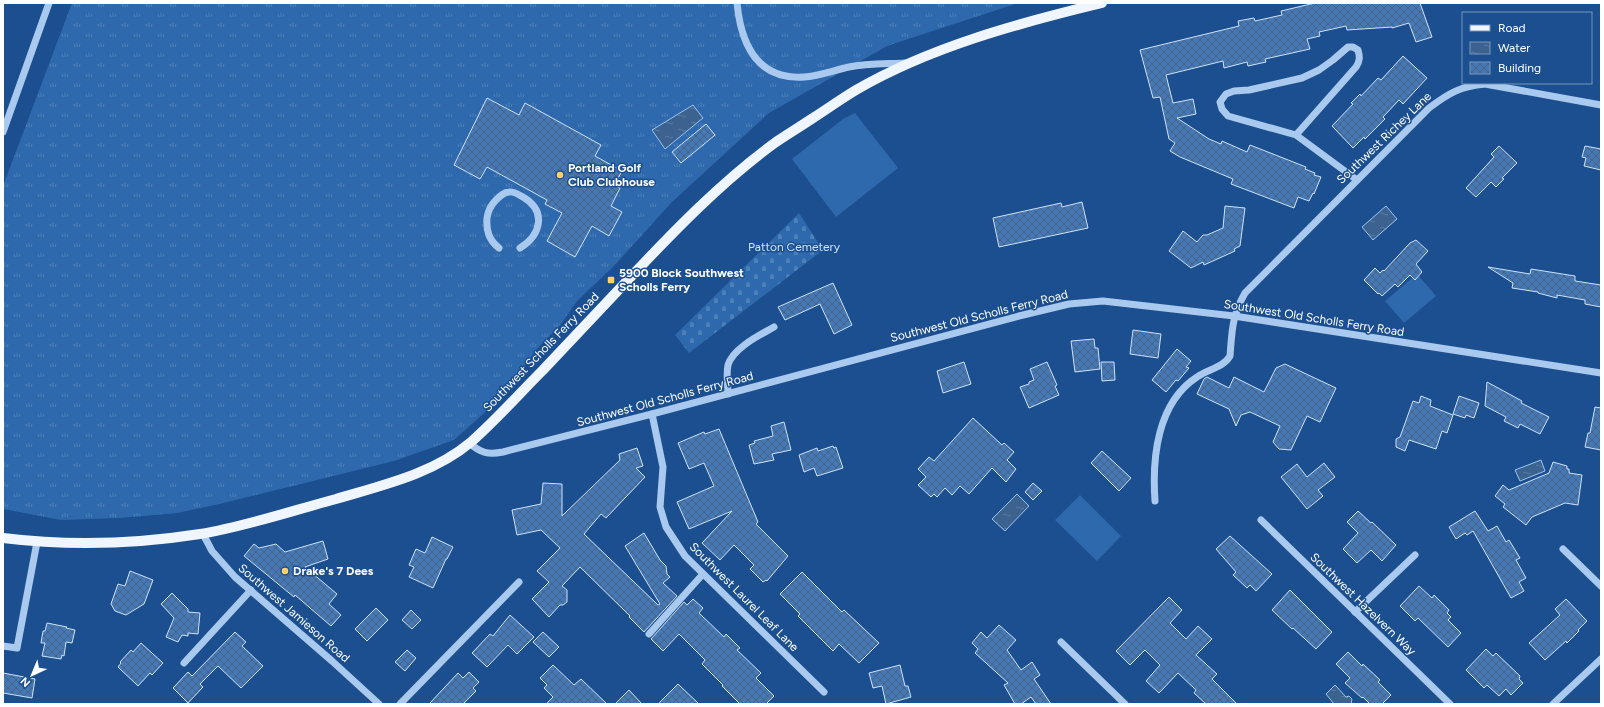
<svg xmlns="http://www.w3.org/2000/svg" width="1604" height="707" font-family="Figtree,sans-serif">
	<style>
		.grass { fill: url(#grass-tufts) }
		.cemetery { fill: url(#cemetery-stones) }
		.garden { fill: #2e69ad }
		.water { fill: url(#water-ripples); stroke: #9cc4f0 }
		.building { fill: url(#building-cross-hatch); stroke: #cfe3fa }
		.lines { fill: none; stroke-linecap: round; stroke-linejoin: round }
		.minor { stroke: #a9c9ee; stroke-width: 7 }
		.major { stroke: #f0f6ff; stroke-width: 10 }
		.poi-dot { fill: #ffd166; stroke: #1b4f8f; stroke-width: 1.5 }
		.labels { text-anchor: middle; stroke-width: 3; stroke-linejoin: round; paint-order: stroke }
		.street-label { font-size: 12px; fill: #fff; stroke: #1b4f8f }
		.poi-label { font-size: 12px; font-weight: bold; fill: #fff; stroke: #1b4f8f; text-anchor: start }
		.park-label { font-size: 12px; fill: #cfe3fa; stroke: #1b4f8f }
	</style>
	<defs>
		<pattern id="grass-tufts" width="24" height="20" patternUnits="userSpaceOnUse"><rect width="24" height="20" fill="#2e69ad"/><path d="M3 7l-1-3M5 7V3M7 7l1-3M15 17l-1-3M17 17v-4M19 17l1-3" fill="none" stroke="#4d80b9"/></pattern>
		<pattern id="cemetery-stones" width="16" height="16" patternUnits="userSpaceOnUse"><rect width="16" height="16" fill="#2e69ad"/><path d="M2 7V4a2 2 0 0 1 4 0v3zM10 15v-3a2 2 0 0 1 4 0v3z" fill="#4d80b9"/></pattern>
		<pattern id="water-ripples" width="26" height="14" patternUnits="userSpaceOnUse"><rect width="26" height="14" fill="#3c6290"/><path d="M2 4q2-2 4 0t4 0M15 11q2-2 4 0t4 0" fill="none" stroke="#597aa1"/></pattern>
		<pattern id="building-cross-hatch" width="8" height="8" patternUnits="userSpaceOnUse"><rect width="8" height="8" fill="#4478b7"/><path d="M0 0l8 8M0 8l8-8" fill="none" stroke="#486282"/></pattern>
	</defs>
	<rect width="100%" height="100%" fill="#1b4f8f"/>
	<path class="grass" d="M72 3H1018L887 46 769 113 671 203 613 267 577 301 561 324 537 349 511 385 482 415 454 440 394 461 219 504 178 513 119 518 61 520 3 509V186Z"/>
	<path class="cemetery" d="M799 213 823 250 689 353 675 335Z"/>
	<g class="garden">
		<path d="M855 113 898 168 836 217 792 159 843 119Z"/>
		<path d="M1417 274 1436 296 1404 323 1385 301Z"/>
		<path d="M1080 495 1121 536 1097 561 1055 520Z"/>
	</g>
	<g class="water">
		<path d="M693 105 703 118 665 149 652 130Z"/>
		<path d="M1386 206 1397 219 1373 240 1362 227Z"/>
		<path d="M1541 460 1545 471 1520 481 1515 470Z"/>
		<path d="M1017 494 1029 506 1005 531 992 519Z"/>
		<path d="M1335 685 1346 697 1349 696 1352 699 1351 704H1334L1326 694Z"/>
	</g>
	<g class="building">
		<path d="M1315 3H1420L1432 37 1416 42 1409 23 1392 28V27L1347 30 1346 26 1319 32 1320 36 1307 39 1310 49 1265 59 1266 62 1248 66 1247 62 1224 68 1223 61 1166 75 1173 103 1193 99 1196 114 1177 118 1209 139 1221 144 1222 141 1247 152 1250 145 1306 167 1305 169 1315 173 1314 175 1321 177 1314 194 1313 193 1309 201 1298 197 1294 208 1231 184 1233 179 1180 157 1170 151 1175 143 1169 139 1160 97 1153 98 1140 50 1239 26 1238 21 1254 18 1255 21 1282 15 1281 11Z"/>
		<path d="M1403 56 1427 78 1403 104 1399 100 1383 117 1385 119 1365 139 1364 137 1353 148 1332 126 1353 104 1351 103 1360 94 1361 96 1378 78 1381 80Z"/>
		<path d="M487 98 519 115 525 103 601 145 595 156 622 171 614 185 620 188 611 206 622 212 609 236 592 226 575 257 547 241 562 213 545 204 547 200 487 167 480 179 454 165Z"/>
		<path d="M706 124 715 135 681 163 672 152Z"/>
		<path d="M1499 146 1517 163 1502 178 1504 179 1496 187 1491 182 1476 197 1466 188 1494 157 1491 154Z"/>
		<path d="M1585 146 1601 149V170L1584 166 1586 158 1582 157Z"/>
		<path d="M1082 202 1088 228 999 247 993 218 1061 203 1062 207Z"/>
		<path d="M1225 206 1245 208 1240 246 1234 249 1235 251 1204 265 1203 262 1191 268 1169 251 1183 231 1197 242 1203 235H1207L1223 228Z"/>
		<path d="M1416 240 1428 251 1416 264 1422 272 1415 280 1410 275 1398 287 1395 284 1382 296 1379 293 1378 294 1364 280 1375 268 1380 273 1383 270 1384 271 1410 243Z"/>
		<path d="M1488 267 1530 274 1531 269 1575 276V281L1601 285V307L1585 304V300L1557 295V298L1538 293V292L1512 288 1513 283Z"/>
		<path d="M833 283 852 325 834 334 820 304 785 320 778 307Z"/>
		<path d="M1133 330 1161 334 1158 358 1130 354Z"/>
		<path d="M1094 339 1095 348H1098L1100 369 1075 372 1071 341Z"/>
		<path d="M1177 349 1191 361 1186 367 1189 368 1178 381 1176 380 1166 392 1152 380Z"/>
		<path d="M964 362 971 384 943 393 937 371Z"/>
		<path d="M1047 362 1057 385 1055 386 1059 395 1029 408 1020 387 1029 384V382L1034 380 1030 369Z"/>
		<path d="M1101 362H1114L1115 380 1102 381Z"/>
		<path d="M1285 364 1336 388 1320 422 1307 416 1291 450 1279 449 1273 442 1280 426 1250 412 1241 415 1236 426 1229 409 1197 394 1204 379 1207 377 1229 388 1234 377 1264 392 1276 368Z"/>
		<path d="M1487 382 1522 401 1521 403 1549 417 1540 434 1520 424 1518 428 1504 421 1506 417 1485 406Z"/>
		<path d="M1421 396 1431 400 1430 406 1453 415 1447 433 1442 431 1436 449 1409 440 1405 451 1396 447V439L1400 437 1413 401 1419 403Z"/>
		<path d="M1459 396 1479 403 1474 418 1466 415 1465 418 1453 414Z"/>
		<path d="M1595 407 1601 408V450L1585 447 1588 433H1590Z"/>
		<path d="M973 418 1002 445 1004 443 1014 452 1007 460 1016 469 1006 482 992 468 969 494 960 486 952 495 945 488 937 497 934 494 931 497 918 485 926 477 918 469 929 457 934 461Z"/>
		<path d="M784 422 791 450 772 454 774 460 754 464 749 445 755 443 754 441 773 436 771 426Z"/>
		<path d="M719 429 758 522 756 524 788 556 767 581 766 580 763 582 750 569 754 565 734 545 720 560 702 543 732 511 689 529 677 502 714 486 704 463 689 469 678 443 704 432 705 434Z"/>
		<path d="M833 446 834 448 836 447 843 468 817 476 814 468 804 472 799 455 817 448 818 451Z"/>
		<path d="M637 448 643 466 636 468 645 477 606 518 601 514 584 534 658 605 660 604 625 546 644 533 660 560 666 566 667 574 670 577 663 583 677 596 644 632 629 617 630 616 580 567 562 586 567 590V602L563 605H560L549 617 532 599 549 582 537 571 560 548 541 530 517 535 512 510 541 504 543 483 562 484V516L620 460 619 454Z"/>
		<path d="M1102 451 1131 478 1119 491 1091 463Z"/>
		<path d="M1553 462 1567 466V469H1569V473L1582 475 1578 505 1565 503 1532 517 1526 525 1503 507 1505 504 1495 496 1503 485 1509 490 1549 473Z"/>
		<path d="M1324 463 1335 477 1318 490 1323 496 1307 509 1281 477 1297 464 1307 477Z"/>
		<path d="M1033 483 1042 491 1033 500 1025 492Z"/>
		<path d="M1358 511 1371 523 1372 522 1396 545 1382 561 1371 550 1357 563 1343 549 1358 533 1347 522Z"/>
		<path d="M1475 511 1488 531 1497 526 1506 542 1509 540 1520 558 1516 560 1526 578 1519 582 1524 591 1511 598 1473 531 1467 535 1465 533 1456 539 1449 527Z"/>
		<path d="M1230 536 1272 574 1256 591 1250 585 1247 588 1233 575 1236 572 1216 549Z"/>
		<path d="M432 537 453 547 447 559H446L433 588 409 577 414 567 409 565 416 549 425 553Z"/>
		<path d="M323 541 328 559 305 567 337 594 329 604 341 615 331 626 295 595 294 597 244 556 254 544 259 548 276 544 285 552Z"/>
		<path d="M130 571 153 580 144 604 126 615 115 611 111 604 118 584 125 586Z"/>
		<path d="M802 572 842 612 844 610 879 643 859 663 839 644 833 651 798 616 800 614 780 594Z"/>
		<path d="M1419 586 1432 598 1434 595 1449 610 1447 613 1451 617 1448 620 1461 633 1448 647 1418 618 1415 621 1400 606Z"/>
		<path d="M1290 590 1332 632 1316 649 1293 628 1292 629 1272 610Z"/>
		<path d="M172 593 188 609V612L200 613 198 634 188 633V636L182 635 178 642 166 637 174 618 161 604Z"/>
		<path d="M1169 597 1182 610 1170 623 1186 639 1198 626 1212 639 1196 655 1217 674 1212 679 1237 704H1206L1194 693 1196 690 1178 673 1159 693 1146 681 1160 665 1145 650 1130 665 1116 651Z"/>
		<path d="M693 599 703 608 699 613 724 637 726 634 740 648 737 650 761 673 756 678 774 696 766 704H740L722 686 723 685 702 664 705 660 679 634 663 651 651 639 684 602 687 605Z"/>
		<path d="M1566 599 1587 621 1578 630 1579 631 1567 643 1566 641 1545 660 1529 643 1560 615 1555 609Z"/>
		<path d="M376 608 388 620 367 641 355 629Z"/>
		<path d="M411 610 421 620 412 629 402 620Z"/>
		<path d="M510 615 534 637 517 654 508 645 487 667 472 653 490 634 493 636Z"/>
		<path d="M47 623 67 627 66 628 75 630 72 643 66 642 64 656 62 655 61 659 42 656 45 643H41L43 631H45Z"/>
		<path d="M999 625 1016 640 1007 650 1021 670 1032 662 1040 675 1034 679 1051 704H1036L1031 697 1021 704H1015L1004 685 1008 683 975 653 978 649 972 643 981 632 987 638Z"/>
		<path d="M235 632 246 642 242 646 263 666 241 688 218 666 200 684 203 687 188 703 173 688 188 672 192 676Z"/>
		<path d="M543 632 559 647 549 657 533 642Z"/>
		<path d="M141 643 163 663 152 675 150 673 138 686 118 667 121 663 120 662 131 650 133 652Z"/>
		<path d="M1486 649 1493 656 1496 653 1520 676 1519 679 1523 683 1511 695 1506 689 1499 696 1487 685 1484 688 1466 670Z"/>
		<path d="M407 650 416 658 405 671 395 662Z"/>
		<path d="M1348 652 1362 666 1363 664 1380 680 1378 682 1391 695 1382 704H1370L1363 697 1362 698 1345 683 1350 678 1336 664Z"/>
		<path d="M553 665 574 685 581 679 607 704H546L553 697 544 688 547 685 540 678Z"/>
		<path d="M900 665 905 686H908L911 697 886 704 882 686 873 688 869 673Z"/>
		<path d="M469 672 479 682 473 688 476 691 463 704H429L458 673 463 678Z"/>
		<path d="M3 673 35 679 32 698 3 693Z"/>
		<path d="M678 684 699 704H658Z"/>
		<path d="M629 690 642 704H615Z"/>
	</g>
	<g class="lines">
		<g class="minor">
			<path d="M737 3C741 44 757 80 804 77 819 76 835 70 849 67 867 63 887 64 905 63"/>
			<path d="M3 132 49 3"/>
			<path d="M1296 135 1356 67C1360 61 1360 57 1358 50L1353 47H1348L1333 60 1319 70 1302 78 1249 90 1234 91 1226 94 1220 102 1222 109 1228 116 1296 135 1357 180"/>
			<path d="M499 248C489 240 486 231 487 218 488 211 491 205 496 200 500 196 504 192 509 192 514 191 519 195 523 197 547 211 541 235 520 248"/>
			<path d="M728 394C728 385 726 374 728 365 733 348 760 335 774 327"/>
			<path d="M652 414 663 467 660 507 666 527 685 556 824 692"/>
			<path d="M469 443C481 453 488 455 503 452L652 414 1019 316 1069 304 1103 301 1234 316 1601 373"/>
			<path d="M1155 501C1152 458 1157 403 1197 377 1208 369 1223 368 1230 356 1232 330 1232 316 1245 293L1429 108C1449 93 1461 86 1485 84L1601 105"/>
			<path d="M1261 520 1450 704"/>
			<path d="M203 534 212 551 235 577 332 661 379 704"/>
			<path d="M1563 549 1601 586"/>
			<path d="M1355 612 1415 555"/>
			<path d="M649 634 703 574"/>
			<path d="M1061 642 1125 704"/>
			<path d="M3 646 17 648 37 542"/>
			<path d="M184 663 251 590"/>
			<path d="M400 704 519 582"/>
			<path d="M1553 704 1601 659"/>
		</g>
		<path class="major" d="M3 538C68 546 136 544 200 534 247 526 291 511 336 499 383 485 433 474 471 442 496 420 519 394 543 370 571 340 599 311 626 282 672 233 721 182 776 142 788 134 801 126 813 118 827 109 841 99 856 90 930 47 1019 23 1102 3"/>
	</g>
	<g class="poi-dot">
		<circle cx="560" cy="175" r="4"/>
		<rect x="607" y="276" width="8" height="8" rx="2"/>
		<circle cx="285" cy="571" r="4"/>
	</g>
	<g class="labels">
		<g class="street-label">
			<text transform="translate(1384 138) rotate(-44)" y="4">Southwest Richey Lane</text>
			<text transform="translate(979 316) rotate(-14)" y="4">Southwest Old Scholls Ferry Road</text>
			<text transform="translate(1314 318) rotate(9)" y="4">Southwest Old Scholls Ferry Road</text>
			<text transform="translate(541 352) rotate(-46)" y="4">Southwest Scholls Ferry Road</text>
			<text transform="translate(665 399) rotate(-15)" y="4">Southwest Old Scholls Ferry Road</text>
			<text transform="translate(744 597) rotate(45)" y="4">Southwest Laurel Leaf Lane</text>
			<text transform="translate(1363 604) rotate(44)" y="4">Southwest Hazelvern Way</text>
			<text transform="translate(294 613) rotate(41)" y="4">Southwest Jamieson Road</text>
		</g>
		<g class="poi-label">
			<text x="568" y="172">Portland Golf<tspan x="568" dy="14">Club Clubhouse</tspan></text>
			<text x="619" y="277">5900 Block Southwest<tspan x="619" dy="14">Scholls Ferry</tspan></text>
			<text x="293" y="575">Drake's 7 Dees</text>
		</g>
		<g class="park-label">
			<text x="794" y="251">Patton Cemetery</text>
		</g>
	</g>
	<rect width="1604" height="707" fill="none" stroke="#ffffff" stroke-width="8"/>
	<rect x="1462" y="12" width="130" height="72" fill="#1b4f8f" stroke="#7695bc"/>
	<rect x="1470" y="25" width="20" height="6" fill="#f0f6ff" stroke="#7695bc"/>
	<text x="1498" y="32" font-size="12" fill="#ffffff">Road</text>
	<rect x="1470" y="42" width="20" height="12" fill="url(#water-ripples)" stroke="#7695bc"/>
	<text x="1498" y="52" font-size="12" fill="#ffffff">Water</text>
	<rect x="1470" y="62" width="20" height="12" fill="url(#building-cross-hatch)" stroke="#7695bc"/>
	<text x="1498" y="72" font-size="12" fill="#ffffff">Building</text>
	<g transform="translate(32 675) rotate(224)" stroke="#1b4f8f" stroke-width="3" paint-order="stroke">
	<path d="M0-3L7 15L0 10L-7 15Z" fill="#ffffff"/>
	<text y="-6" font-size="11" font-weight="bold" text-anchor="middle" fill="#ffffff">N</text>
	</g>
</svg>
